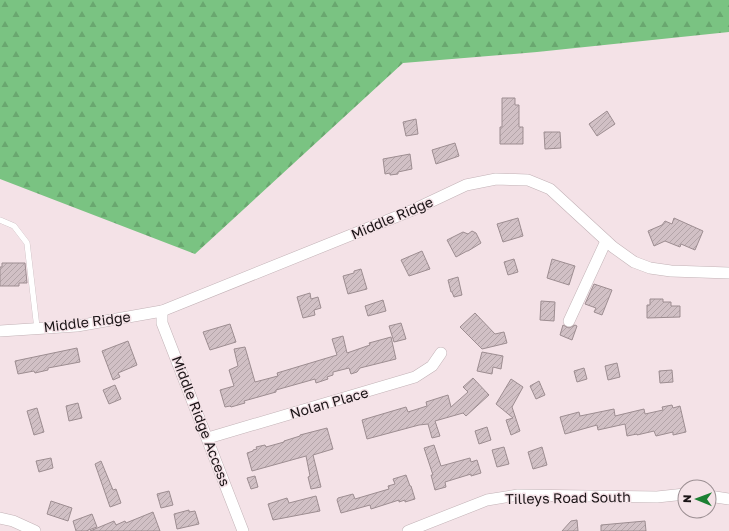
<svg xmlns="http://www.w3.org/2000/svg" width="729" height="531" font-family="'Golos Text',sans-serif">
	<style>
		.forest { fill: url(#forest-firs) }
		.building { fill: url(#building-hatch); stroke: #9d8d91 }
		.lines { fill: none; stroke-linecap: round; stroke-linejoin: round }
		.lane-casing { stroke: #c2b2b6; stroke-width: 6 }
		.street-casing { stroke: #c2b2b6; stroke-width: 12 }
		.lane { stroke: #fff; stroke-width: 5.5 }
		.street { stroke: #fff; stroke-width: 11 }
		.labels { text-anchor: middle; stroke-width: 3; stroke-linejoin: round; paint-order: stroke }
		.street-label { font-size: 14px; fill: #191315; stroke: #f4e2e7 }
	</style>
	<defs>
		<pattern id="forest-firs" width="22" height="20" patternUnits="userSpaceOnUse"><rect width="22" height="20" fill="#7ac382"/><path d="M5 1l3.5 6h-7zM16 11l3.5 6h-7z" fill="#69a76f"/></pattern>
		<pattern id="building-hatch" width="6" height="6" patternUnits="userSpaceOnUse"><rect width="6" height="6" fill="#d1c0c5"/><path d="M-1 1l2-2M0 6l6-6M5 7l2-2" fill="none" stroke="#b3a4a8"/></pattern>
	</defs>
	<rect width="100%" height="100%" fill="#f4e2e7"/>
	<path class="forest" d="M0 0H729V32L537 52 403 63 195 254 0 179Z"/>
	<g class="building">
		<path d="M502 98H515V105H519V127H523V144H500V127H502Z"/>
		<path d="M607 111 615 124 597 136 589 124Z"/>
		<path d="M416 119 418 134 406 136 403 122Z"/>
		<path d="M544 132H560L561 148 545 149Z"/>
		<path d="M455 143 459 156 436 164 432 150Z"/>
		<path d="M410 154 412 169 398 172V174L390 175V173L385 174 383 159Z"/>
		<path d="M518 218 523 236 503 242 497 224Z"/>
		<path d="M674 218 703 231 695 250 681 244 680 247 665 241 654 246 648 231 662 225 665 221 672 224Z"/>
		<path d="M472 231 476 233 481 243 468 251H467L456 257 447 240 463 232 468 234Z"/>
		<path d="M422 251 430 269 409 276 401 260Z"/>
		<path d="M514 259 518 272 508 275 504 262Z"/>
		<path d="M552 259 575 266 569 285 547 278Z"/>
		<path d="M2 263H25L27 283H19V286H0V267H2Z"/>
		<path d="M361 269 367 289 348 294 343 276 354 273V271Z"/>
		<path d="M458 277 462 295 454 297 452 292H451L448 280Z"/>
		<path d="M594 284 612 290 602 315 594 312 596 308 585 304Z"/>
		<path d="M310 293 311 299 318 297 321 308 314 310 315 315 303 318 297 297Z"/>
		<path d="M650 299H663V302H671V306H680V317L647 318V305H650Z"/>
		<path d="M383 300 386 311 368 316 365 306Z"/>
		<path d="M541 301 555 302 554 321 540 320Z"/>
		<path d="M475 313 495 334 504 332 507 343 482 349 460 327Z"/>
		<path d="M401 323 406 339 394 342 389 326Z"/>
		<path d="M230 324 236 342 210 350 203 332Z"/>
		<path d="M563 325 569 328 575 325 577 326 572 340 560 335Z"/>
		<path d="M343 336 347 353 370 345 369 343 391 337 396 359 360 368 357 372 351 374 349 368 333 372V375L327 377 328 379 316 383 315 379 276 390V392L244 401 245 403 231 407 230 406 225 407 220 390 234 386 229 370 238 366 234 349 245 347 255 382 278 376 277 373 337 355 332 339Z"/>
		<path d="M128 341 137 365 118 373 120 377 113 380 102 351Z"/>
		<path d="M77 348 80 362 48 368V370L35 373 34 371 18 374 15 361Z"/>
		<path d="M482 352 503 356 501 369 493 367 492 374 477 371Z"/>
		<path d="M617 363 620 377 608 380 605 366Z"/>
		<path d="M584 368 587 379 577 382 574 371Z"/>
		<path d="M672 370 673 382 660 383 659 371Z"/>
		<path d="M473 378 489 395 466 416 463 413 435 421 440 436 432 438 428 424 419 425 367 439 362 420 406 407 408 412 427 406 426 402 448 395 451 407 468 392 463 387Z"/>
		<path d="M511 379 523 387 512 407 520 431 511 435 506 420 513 418 496 404Z"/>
		<path d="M539 381 545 395 536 399 530 386Z"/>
		<path d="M115 385 121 399 109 404 103 390Z"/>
		<path d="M78 403 82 418 69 421 66 406Z"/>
		<path d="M672 405 673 408 680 406 686 432 673 435V432L656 436 654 431 637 435V434L627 436 625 424 598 430 597 425 565 434 560 417 579 412 580 416 614 409 615 416 644 409 645 414 663 410 662 407Z"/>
		<path d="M37 408 44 432 34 435 27 411Z"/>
		<path d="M487 427 491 440 479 444 475 431Z"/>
		<path d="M327 428 333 449 313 455 321 487 311 489 308 477 310 476 306 456 252 471 247 453 253 451V450L257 449 256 447 265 445 266 447 284 442V441L300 436V435Z"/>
		<path d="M434 445 441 466 470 458 471 462 477 460 481 473 471 476V474L445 482 446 487 435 490 431 475H433L424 448Z"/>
		<path d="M504 447 509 464 497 467 492 450Z"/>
		<path d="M542 447 547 465 533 469 528 452Z"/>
		<path d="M51 458 53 468 39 472 36 461Z"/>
		<path d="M101 461 113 490 116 489 121 503 110 507 95 464Z"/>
		<path d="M406 475 410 486H411L415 499 405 502V500L399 502V500L371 509 370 505 341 513 337 500 338 498 353 494 355 499 389 489 388 486 395 484 393 479Z"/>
		<path d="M255 476 258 487 251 489 247 478Z"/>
		<path d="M169 491 173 505 161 508 157 494Z"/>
		<path d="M316 496 320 511 273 520 268 504 287 498 289 503Z"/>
		<path d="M51 501 72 508 68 521 47 514Z"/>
		<path d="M189 510V512L195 511 199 524 177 529 174 514Z"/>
		<path d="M153 512 160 531H90L114 521 116 525 125 521 126 523Z"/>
		<path d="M92 514 97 527 86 531H76L73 521Z"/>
		<path d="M577 520 578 531H562L571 521Z"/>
		<path d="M645 521 646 531H601V525Z"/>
	</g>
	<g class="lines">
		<defs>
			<path id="lane" d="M0 220 14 226 27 243 37 328"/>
			<g id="street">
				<path d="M162 311V323L243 531"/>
				<path d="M569 321 606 241"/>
				<path d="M0 331 77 326 162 311 413 210 466 185 496 179 528 180 550 189 613 247 634 262 650 268 671 271 729 273"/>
				<path d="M208 438 415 377 432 366 441 353"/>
				<path d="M709 496 729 499"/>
				<path d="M0 518 13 521 35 531"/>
				<path d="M408 531 487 500 518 495 657 497 685 494"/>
			</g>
		</defs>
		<use href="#lane" class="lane-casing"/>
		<use href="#street" class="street-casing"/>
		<use href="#lane" class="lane"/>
		<use href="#street" class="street"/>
	</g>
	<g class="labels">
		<g class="street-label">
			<text transform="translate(392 218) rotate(-23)" y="5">Middle Ridge</text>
			<text transform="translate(87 322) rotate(-7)" y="5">Middle Ridge</text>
			<text transform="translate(329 403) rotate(-16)" y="5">Nolan Place</text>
			<text transform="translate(201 421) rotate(69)" y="5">Middle Ridge Access</text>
			<text transform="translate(568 498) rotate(-1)" y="5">Tilleys Road South</text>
		</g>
	</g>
	<g transform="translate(697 499) rotate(271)"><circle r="19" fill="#f4e2e7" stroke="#9c8f93"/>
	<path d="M0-3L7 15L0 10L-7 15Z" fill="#1b7f32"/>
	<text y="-6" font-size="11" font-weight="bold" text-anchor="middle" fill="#191315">N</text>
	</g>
</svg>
